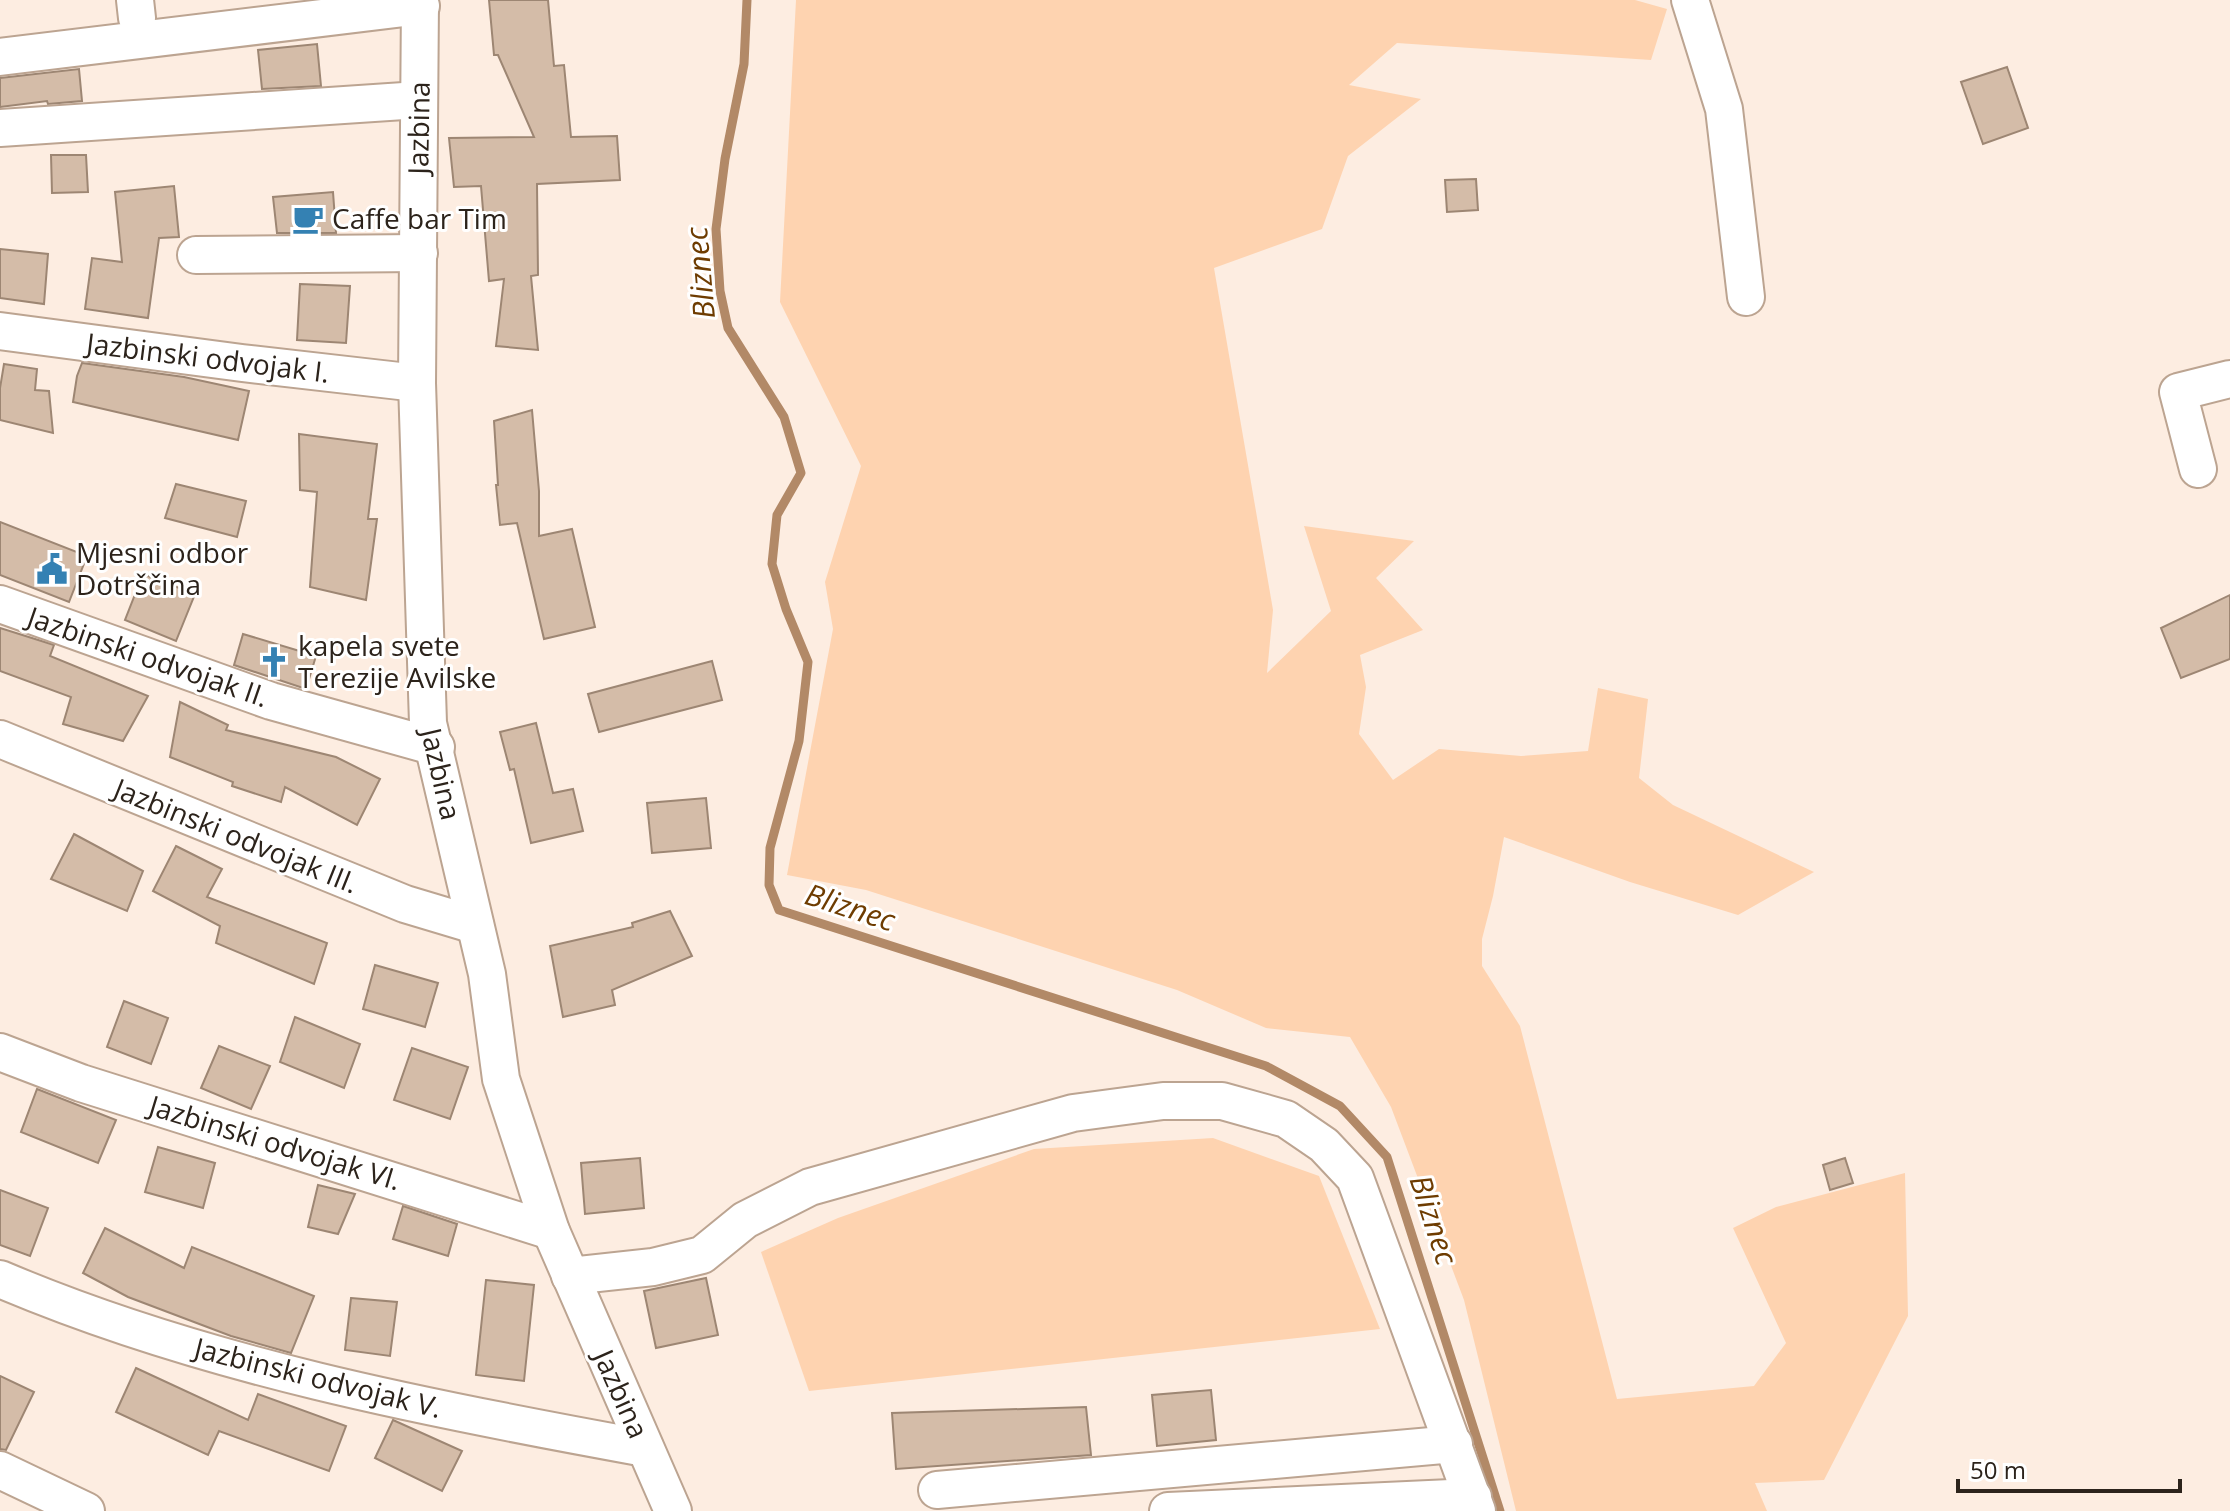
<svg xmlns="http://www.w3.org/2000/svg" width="2230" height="1511" font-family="'Open Sans',sans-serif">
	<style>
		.green { fill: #fed3b0 }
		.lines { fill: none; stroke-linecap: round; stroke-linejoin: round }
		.stream { stroke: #b28967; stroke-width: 9 }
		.building { fill: #d4bca8; stroke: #9d8673; stroke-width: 2 }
		.minor-casing { stroke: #bca491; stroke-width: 40 }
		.minor { stroke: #fff; stroke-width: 36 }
		.labels { text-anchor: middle; stroke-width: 6; stroke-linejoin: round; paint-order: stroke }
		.street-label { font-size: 28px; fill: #2c231b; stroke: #fff }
		.poi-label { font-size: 28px; fill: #2c231b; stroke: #fff; text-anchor: start }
		.water-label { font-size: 30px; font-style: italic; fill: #6e3c01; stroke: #fff }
	</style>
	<rect width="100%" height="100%" fill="#fdede1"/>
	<g class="green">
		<path d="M796 0H1635L1667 9 1651 60 1397 43 1349 85 1421 99 1348 156 1322 229 1214 268 1273 610 1267 673 1331 611 1304 526 1414 541 1376 578 1423 630 1360 655 1366 687 1359 734 1393 780 1439 749 1521 756 1588 751 1598 688 1648 699 1639 778 1673 805 1814 872 1738 915 1630 882 1504 837 1493 896 1482 939V966L1520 1026 1617 1399 1754 1386 1786 1343 1733 1228 1776 1207 1905 1173 1908 1316 1824 1480 1755 1483 1767 1511H1516L1464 1300 1391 1107 1350 1037 1266 1028 1177 990 866 890 787 875 833 629 825 582 861 466 780 302Z"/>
		<path d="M1213 1138 1319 1176 1380 1329 809 1391 761 1252 838 1218 1034 1149Z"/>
	</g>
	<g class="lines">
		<path class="stream" d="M747 0 744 64 725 159 716 229 720 291 728 328 784 417 801 473 777 515 772 564 786 609 808 662 799 741 770 848 769 885 779 910 1266 1066 1340 1106 1387 1157 1500 1511"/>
	</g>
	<g class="building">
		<path d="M489 0H548L554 66 564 65 571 137 617 136 620 180 537 184 538 275 531 276 538 350 496 346 504 279 489 281 481 186 454 187 449 138 534 137 498 55H494Z"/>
		<path d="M317 44 321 86 262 89 258 50Z"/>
		<path d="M2007 67 2028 128 1983 144 1961 82Z"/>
		<path d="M79 69 82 101 48 104 47 101 0 107V78Z"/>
		<path d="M51 155H86L88 192 52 193Z"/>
		<path d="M1476 179 1478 210 1447 212 1445 180Z"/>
		<path d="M174 186 179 237 159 238 148 318 85 309 92 258 122 262 115 192Z"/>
		<path d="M333 192 336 233H277L273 197Z"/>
		<path d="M0 249 48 254 44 304 0 298Z"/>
		<path d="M300 284 350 286 346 343 297 340Z"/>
		<path d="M82 363 184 377 249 391 238 440 73 402 77 376Z"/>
		<path d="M4 364 37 369 35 390 49 391 53 433 0 420V388Z"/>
		<path d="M532 410 539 491V536L572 529 595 627 544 639 517 523 500 525 496 485H498L494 421Z"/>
		<path d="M299 434 377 444 368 519H377L366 600 310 587 317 492 300 490Z"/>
		<path d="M176 484 246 501 237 537 165 518Z"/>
		<path d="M0 522 87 556 69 602 0 575Z"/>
		<path d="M143 574 195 594 176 641 125 620Z"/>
		<path d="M2230 595V659L2181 678 2161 628Z"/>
		<path d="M0 628 54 645 50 656 148 696 123 741 63 724 71 697 0 671Z"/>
		<path d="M243 634 316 656 306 689 234 665Z"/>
		<path d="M712 661 722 700 599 732 588 694Z"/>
		<path d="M180 702 228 725 226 730 336 757 380 779 357 825 285 787 281 802 232 786 233 782 170 757Z"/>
		<path d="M536 723 553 793 573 789 583 831 531 843 514 769 510 770 500 732Z"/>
		<path d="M706 798 711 848 652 853 647 803Z"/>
		<path d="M74 834 143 871 127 911 51 879Z"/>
		<path d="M176 846 222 869 207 897 327 943 314 984 216 943 220 926 153 891Z"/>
		<path d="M670 911 692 956 612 990 615 1005 563 1017 550 946 633 927 632 923Z"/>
		<path d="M375 965 438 983 425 1027 363 1009Z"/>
		<path d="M124 1001 168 1018 151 1064 107 1047Z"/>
		<path d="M295 1017 360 1044 344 1088 280 1062Z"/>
		<path d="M219 1046 270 1066 251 1109 201 1088Z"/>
		<path d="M412 1048 468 1067 450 1119 394 1100Z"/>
		<path d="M37 1089 116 1120 98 1163 21 1132Z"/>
		<path d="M158 1147 215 1163 203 1208 145 1192Z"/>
		<path d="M640 1158 644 1208 585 1214 581 1163Z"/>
		<path d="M1845 1158 1853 1183 1830 1190 1823 1165Z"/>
		<path d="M318 1185 355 1194 338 1234 308 1227Z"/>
		<path d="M0 1190 48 1208 30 1256 0 1245Z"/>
		<path d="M403 1206 457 1224 448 1256 393 1239Z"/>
		<path d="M105 1228 184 1268 192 1247 314 1296 291 1353 231 1336 128 1297 83 1273Z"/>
		<path d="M706 1278 718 1335 656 1348 644 1291Z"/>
		<path d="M486 1280 534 1285 524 1381 476 1375Z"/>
		<path d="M351 1298 397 1302 390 1356 345 1350Z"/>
		<path d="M136 1368 248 1420 258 1394 346 1426 329 1471 219 1431 208 1455 116 1412Z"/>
		<path d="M0 1376 34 1392 6 1450 0 1449Z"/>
		<path d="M1211 1390 1216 1440 1157 1446 1152 1395Z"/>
		<path d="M1086 1407 1091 1455 896 1469 892 1413Z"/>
		<path d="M393 1420 462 1451 442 1491 375 1458Z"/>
	</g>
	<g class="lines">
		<defs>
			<g id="minor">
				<path d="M135 0 137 18"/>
				<path d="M420 0 417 383 428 723 487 974 501 1079 551 1231 673 1511"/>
				<path d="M1690 0 1724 109 1746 297"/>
				<path d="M0 57 421 6"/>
				<path d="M0 128 419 100"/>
				<path d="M196 255 419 253"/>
				<path d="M0 331 242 363 417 383"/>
				<path d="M2198 469 2178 392 2230 379"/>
				<path d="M0 604 271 701 436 747"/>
				<path d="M0 739 405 904 475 925"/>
				<path d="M0 1052 81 1083 551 1231"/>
				<path d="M570 1276 653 1267 702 1255 745 1220 810 1187 1073 1113 1163 1101H1222L1286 1119 1324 1145 1355 1178 1477 1511"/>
				<path d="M0 1279C202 1365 429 1409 645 1448"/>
				<path d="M0 1470 86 1511"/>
				<path d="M937 1490 1454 1444"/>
				<path d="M1168 1511 1473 1497"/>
			</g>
		</defs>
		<use href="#minor" class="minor-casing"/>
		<use href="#minor" class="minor"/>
	</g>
	<defs>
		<symbol id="cafe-bare" viewBox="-9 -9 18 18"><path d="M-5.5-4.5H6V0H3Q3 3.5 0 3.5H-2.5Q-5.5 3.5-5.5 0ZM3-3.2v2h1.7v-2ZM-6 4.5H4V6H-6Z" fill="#3481b3" stroke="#fff" stroke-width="2.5" paint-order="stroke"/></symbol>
		<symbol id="civic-bare" viewBox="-9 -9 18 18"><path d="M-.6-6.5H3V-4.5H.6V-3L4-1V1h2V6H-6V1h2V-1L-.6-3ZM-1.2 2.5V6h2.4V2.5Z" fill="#3481b3" stroke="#fff" stroke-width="2.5" paint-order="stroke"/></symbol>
		<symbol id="church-bare" viewBox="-9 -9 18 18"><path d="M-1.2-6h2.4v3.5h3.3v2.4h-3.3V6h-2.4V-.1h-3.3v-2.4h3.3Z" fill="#3481b3" stroke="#fff" stroke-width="2.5" paint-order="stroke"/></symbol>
	</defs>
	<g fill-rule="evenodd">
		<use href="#cafe-bare" x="286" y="197" width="44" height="44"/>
		<use href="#civic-bare" x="30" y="547" width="44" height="44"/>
		<use href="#church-bare" x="252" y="640" width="44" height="44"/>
	</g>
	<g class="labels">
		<g class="street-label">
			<text transform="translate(419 128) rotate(-89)" y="10">Jazbina</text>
			<text transform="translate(208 358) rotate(7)" y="10">Jazbinski odvojak I.</text>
			<text transform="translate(148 657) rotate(19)" y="10">Jazbinski odvojak II.</text>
			<text transform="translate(441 774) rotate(77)" y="10">Jazbina</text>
			<text transform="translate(236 836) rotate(22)" y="10">Jazbinski odvojak III.</text>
			<text transform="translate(275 1143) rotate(17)" y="10">Jazbinski odvojak VI.</text>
			<text transform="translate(318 1378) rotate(14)" y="10">Jazbinski odvojak V.</text>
			<text transform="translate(621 1394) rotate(66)" y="10">Jazbina</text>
		</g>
		<g class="poi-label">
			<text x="332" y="229">Caffe bar Tim</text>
			<text x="76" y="563">Mjesni odbor<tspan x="76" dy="32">Dotrščina</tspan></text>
			<text x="298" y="656">kapela svete<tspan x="298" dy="32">Terezije Avilske</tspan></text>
		</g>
		<g class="water-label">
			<text transform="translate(701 273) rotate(-95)" y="10">Bliznec</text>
			<text transform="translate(850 908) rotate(18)" y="10">Bliznec</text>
			<text transform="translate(1433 1220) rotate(72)" y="10">Bliznec</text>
		</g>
	</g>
	<path d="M1958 1479v12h222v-12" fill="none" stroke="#2c231b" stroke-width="4"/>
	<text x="1970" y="1479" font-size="24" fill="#2c231b" stroke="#ffffff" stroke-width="6" paint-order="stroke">50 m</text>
</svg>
